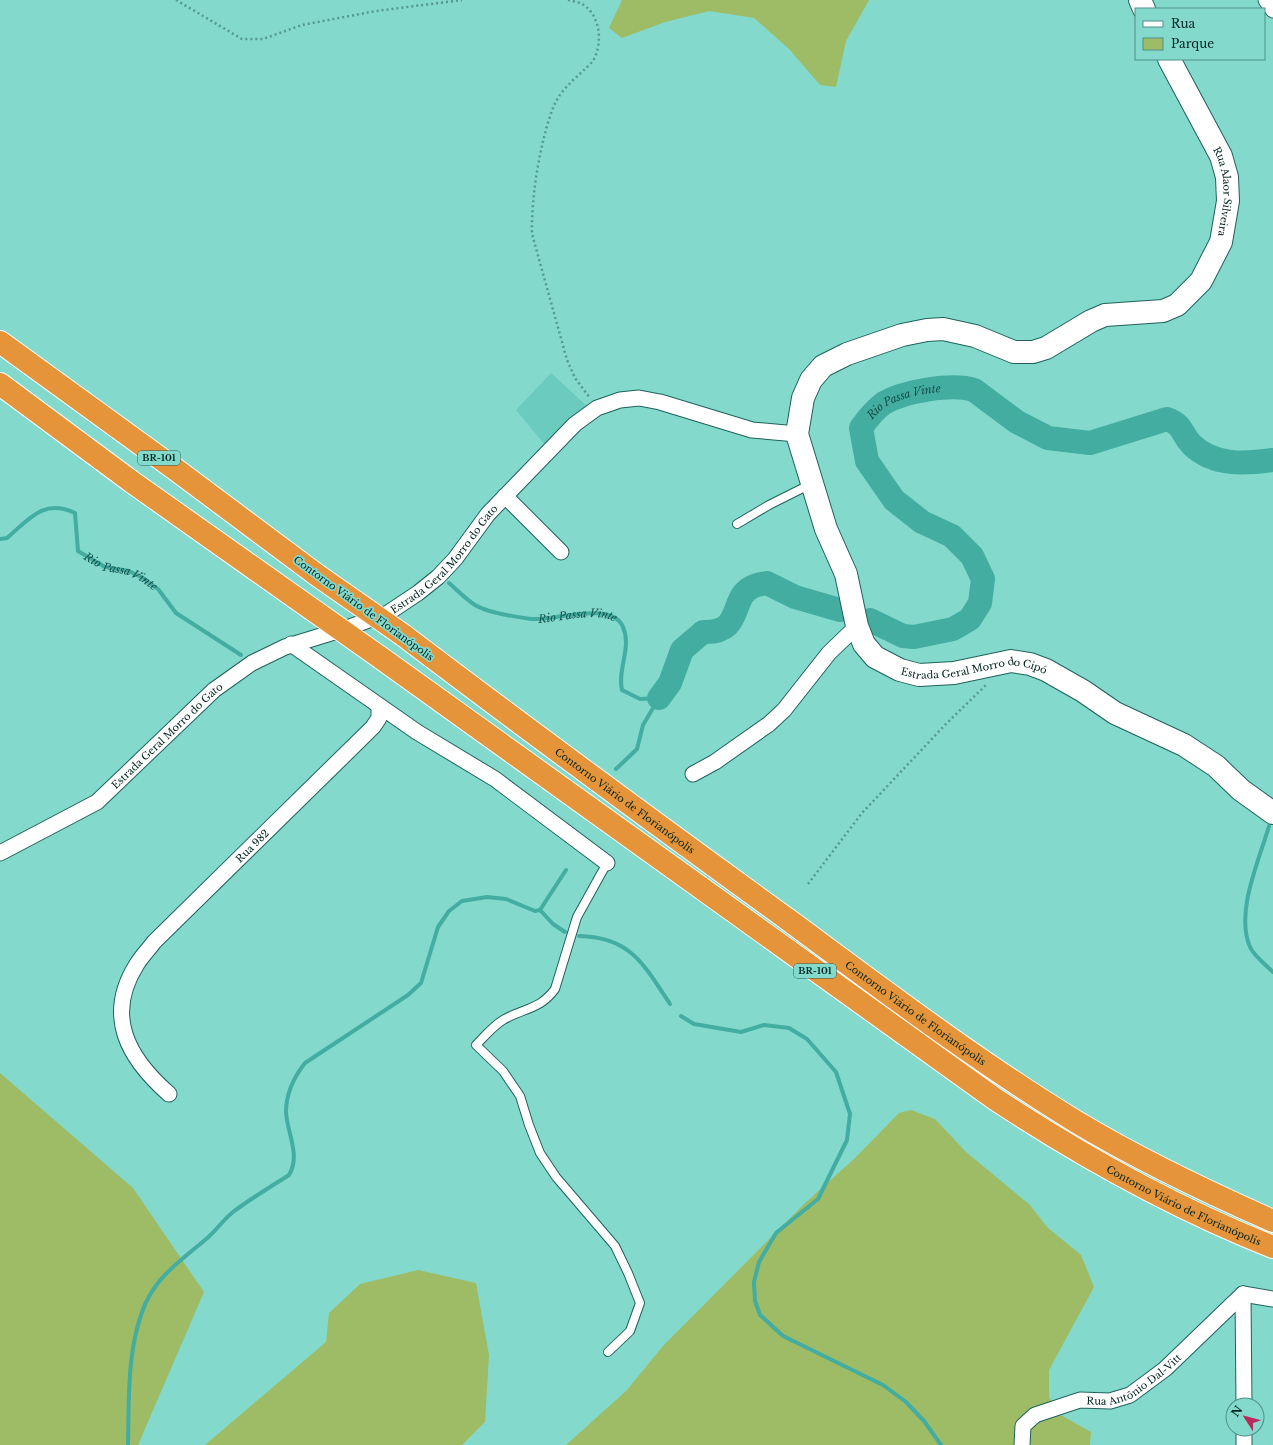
<svg xmlns="http://www.w3.org/2000/svg" width="1273" height="1445" font-family="'Libre Baskerville',serif">
	<style>
		.built { fill: #6ccbbf }
		.green { fill: #9dbc65 }
		.lines { fill: none; stroke-linecap: round; stroke-linejoin: round }
		.stream { stroke: #43ada1; stroke-width: 4 }
		.river { stroke: #43ada1; stroke-width: 24 }
		.lane-casing { stroke: #1f625b; stroke-width: 10 }
		.street-casing { stroke: #1f625b; stroke-width: 17 }
		.secondary-casing { stroke: #1f625b; stroke-width: 24 }
		.highway-casing { stroke: #fff; stroke-width: 24 }
		.path { stroke: #55988f; stroke-width: 2.5; stroke-dasharray: 2 3; stroke-linecap: butt }
		.lane { stroke: #fff; stroke-width: 8 }
		.street { stroke: #fff; stroke-width: 15 }
		.secondary { stroke: #fff; stroke-width: 22 }
		.highway { stroke: #e5943a; stroke-width: 22 }
		.highway-bridge-casing { stroke: #fff; stroke-width: 24; stroke-linecap: butt }
		.highway-bridge { stroke: #e5943a; stroke-width: 22 }
		.labels { text-anchor: middle; stroke-width: 3.5; stroke-linejoin: round; paint-order: stroke }
		.shield { fill: #84d9cd; stroke: #285a53; stroke-width: 1 }
		.shield-label { font-size: 9px; font-weight: bold; fill: #00231f }
		.street-label { font-size: 10px; fill: #00231f; stroke: #84d9cd }
		.water-label { font-size: 11px; font-style: italic; fill: #13504a; stroke: #84d9cd }
	</style>
	<rect width="100%" height="100%" fill="#84d9cd"/>
	<path class="built" d="M551 373 589 408 545 445 516 410Z"/>
	<g class="green">
		<path d="M622 0H869L846 41 836 87 820 85 789 49 754 18 709 11 665 22 622 38 609 28Z"/>
		<path d="M0 1073 133 1188 204 1292 138 1445H0Z"/>
		<path d="M911 1110 935 1119 966 1152 1030 1205 1047 1227 1081 1255 1094 1287 1049 1370V1397L1059 1414 1091 1432 1090 1445H566L626 1391 663 1346 804 1204 855 1158 899 1113Z"/>
		<path d="M418 1270 476 1283 489 1355 485 1422 462 1445H205L326 1342 329 1313 360 1284Z"/>
	</g>
	<g class="lines">
		<g class="stream">
			<path id="s1" d="M0 539 7 538C29 519 44 498 75 513L78 551 105 567 129 571 143 578 158 589 176 613 241 655"/>
			<path id="s2" d="M449 583C457 590 466 599 475 605 488 613 516 617 531 619 554 621 612 600 623 627 632 648 617 670 622 690L640 699 659 698"/>
			<path d="M616 769 637 749 643 725 659 698"/>
			<path d="M1269 826C1259 861 1235 912 1250 947 1254 956 1266 965 1273 972"/>
			<path d="M540 910 553 924 565 932"/>
			<path d="M579 936C631 937 644 965 670 1004"/>
			<path d="M681 1016 694 1024 741 1032 764 1025 789 1028 807 1039 836 1072 850 1114 847 1140 818 1199 776 1233 759 1262 754 1282 755 1301 760 1315 783 1336 883 1385 906 1402 924 1421 941 1445"/>
			<path d="M128 1445C129 1401 127 1354 142 1312 154 1278 179 1262 205 1240 215 1232 223 1220 233 1212 250 1199 270 1187 289 1175 301 1155 287 1133 286 1112 286 1093 294 1077 305 1063L408 995 421 983 438 927 449 911 462 901 487 897 506 899 535 911 540 910 566 870"/>
		</g>
		<g class="river">
			<path id="s3" d="M870 620 903 636 914 637 953 629 970 619 980 603 983 579 972 556 952 536 922 522 894 500 867 461 861 428C868 418 874 410 884 403 905 391 952 383 974 390L1017 422 1048 438 1090 443 1167 419C1184 425 1181 434 1192 445 1214 466 1245 464 1273 460"/>
			<path d="M659 698 670 683 682 650 703 632C744 634 729 598 752 587 756 585 762 584 767 583L795 597 840 610"/>
		</g>
		<defs>
			<g id="lane">
				<path d="M737 524 769 505 811 484"/>
				<path d="M607 863 577 917 555 989C540 1010 523 1008 503 1020 493 1026 484 1037 476 1045L503 1071 520 1096 529 1125 540 1153 556 1177 615 1246 628 1273 640 1303 630 1331 608 1352"/>
			</g>
			<g id="street">
				<path d="M1266 0 1273 10"/>
				<path d="M505 496 561 552"/>
				<path d="M291 644 417 732 495 779 607 863"/>
				<path d="M693 774 715 762 769 724 784 710 829 653 857 626"/>
				<path id="s4" d="M0 853 97 802 214 690 252 663 285 647 347 628 388 613 418 593 438 577 455 559 488 514 575 424 597 408 620 400 639 398 660 402 752 430 797 434"/>
				<path id="s5" d="M169 1094C128 1058 104 1016 137 964 142 956 149 949 154 942L373 727 379 718V707"/>
				<path d="M1243 1294 1244 1405"/>
				<path d="M1243 1294 1273 1299"/>
				<path d="M1244 1429V1445"/>
				<path id="s6" d="M1022 1445 1023 1426 1035 1415 1080 1400 1110 1401 1130 1395 1165 1369 1243 1294"/>
			</g>
			<g id="secondary">
				<path d="M1140 0 1144 9"/>
				<path id="s7" d="M1169 59 1221 156 1227 177 1228 201 1221 242 1201 281 1177 305 1163 311 1105 315 1091 321 1046 348 1033 352H1014L975 336 943 329 927 330 902 335 847 354 823 366 811 380 803 398 797 434 826 529 846 574 857 626 864 644 875 657 900 670 919 675 954 673 1011 661 1030 664 1046 670 1083 691 1115 713 1184 745 1216 766 1241 790 1273 813"/>
			</g>
			<g id="highway">
				<path d="M0 342 175 469 317 575"/>
				<path d="M0 384 132 482 296 598"/>
				<path id="s8" d="M403 635C532 733 663 829 794 924 886 992 977 1061 1075 1121 1138 1159 1205 1191 1273 1221"/>
				<path id="s9" d="M381 658 995 1099C1083 1157 1175 1208 1273 1247"/>
			</g>
		</defs>
		<use href="#lane" class="lane-casing"/>
		<use href="#street" class="street-casing"/>
		<use href="#secondary" class="secondary-casing"/>
		<use href="#highway" class="highway-casing"/>
		<g class="path">
			<path d="M176 0 242 39H263L302 25 376 11 462 0"/>
			<path d="M568 0C572 1 578 2 582 4 600 14 603 42 594 59 592 63 587 67 584 70 572 81 559 92 553 108 540 142 531 197 532 234L567 360 575 378 590 398"/>
			<path d="M808 884 862 813 945 725 987 684"/>
		</g>
		<use href="#lane" class="lane"/>
		<use href="#street" class="street"/>
		<use href="#secondary" class="secondary"/>
		<use href="#highway" class="highway"/>
		<defs>
			<g id="highway-bridge">
				<path d="M317 575 403 635"/>
				<path d="M296 598 381 658"/>
			</g>
		</defs>
		<use href="#highway-bridge" class="highway-bridge-casing"/>
		<use href="#highway-bridge" class="highway-bridge"/>
	</g>
	<g class="labels">
		<g class="shield">
			<rect x="138" y="451" width="42" height="14" rx="3"/>
			<rect x="794" y="964" width="42" height="14" rx="3"/>
		</g>
		<g class="shield-label">
			<text x="159" y="461">BR-101</text>
			<text x="815" y="974">BR-101</text>
		</g>
		<g class="street-label">
			<text dy="4" stroke="none"><textPath href="#s7" startOffset="146">Rua Alaor Silveira</textPath></text>
			<text dy="4" stroke="none"><textPath href="#s4" startOffset="542">Estrada Geral Morro do Gato</textPath></text>
			<text transform="translate(364 608) rotate(36)" y="4">Contorno Viário de Florianópolis</text>
			<text dy="4" stroke="none"><textPath href="#s7" startOffset="1067">Estrada Geral Morro do Cipó</textPath></text>
			<text dy="4" stroke="none"><textPath href="#s4" startOffset="206">Estrada Geral Morro do Gato</textPath></text>
			<text dy="4" stroke="none"><textPath href="#s8" startOffset="277">Contorno Viário de Florianópolis</textPath></text>
			<text dy="4" stroke="none"><textPath href="#s5" startOffset="314">Rua 982</textPath></text>
			<text dy="4" stroke="none"><textPath href="#s8" startOffset="637">Contorno Viário de Florianópolis</textPath></text>
			<text dy="4" stroke="none"><textPath href="#s9" startOffset="973">Contorno Viário de Florianópolis</textPath></text>
			<text dy="4" stroke="none"><textPath href="#s6" startOffset="143">Rua Antônio Dal-Vitt</textPath></text>
		</g>
		<g class="water-label">
			<text dy="4" stroke="none"><textPath href="#s3" startOffset="407">Rio Passa Vinte</textPath></text>
			<text dy="4" stroke="none"><textPath href="#s1" startOffset="172">Rio Passa Vinte</textPath></text>
			<text dy="4" stroke="none"><textPath href="#s2" startOffset="139">Rio Passa Vinte</textPath></text>
		</g>
	</g>
	<rect x="1135" y="8" width="130" height="52" fill="#84d9cd" stroke="#4f9087"/>
	<rect x="1143" y="21" width="20" height="6" fill="#ffffff" stroke="#4f9087"/>
	<text x="1171" y="28" font-size="12" fill="#00231f">Rua</text>
	<rect x="1143" y="38" width="20" height="12" fill="#9dbc65" stroke="#4f9087"/>
	<text x="1171" y="48" font-size="12" fill="#00231f">Parque</text>
	<g transform="translate(1245 1417) rotate(306)"><circle r="19" fill="#84d9cd" stroke="#4f9087"/>
	<path d="M0-3L7 15L0 10L-7 15Z" fill="#b82a5d"/>
	<text y="-6" font-size="11" font-weight="bold" text-anchor="middle" fill="#00231f">N</text>
	</g>
</svg>
